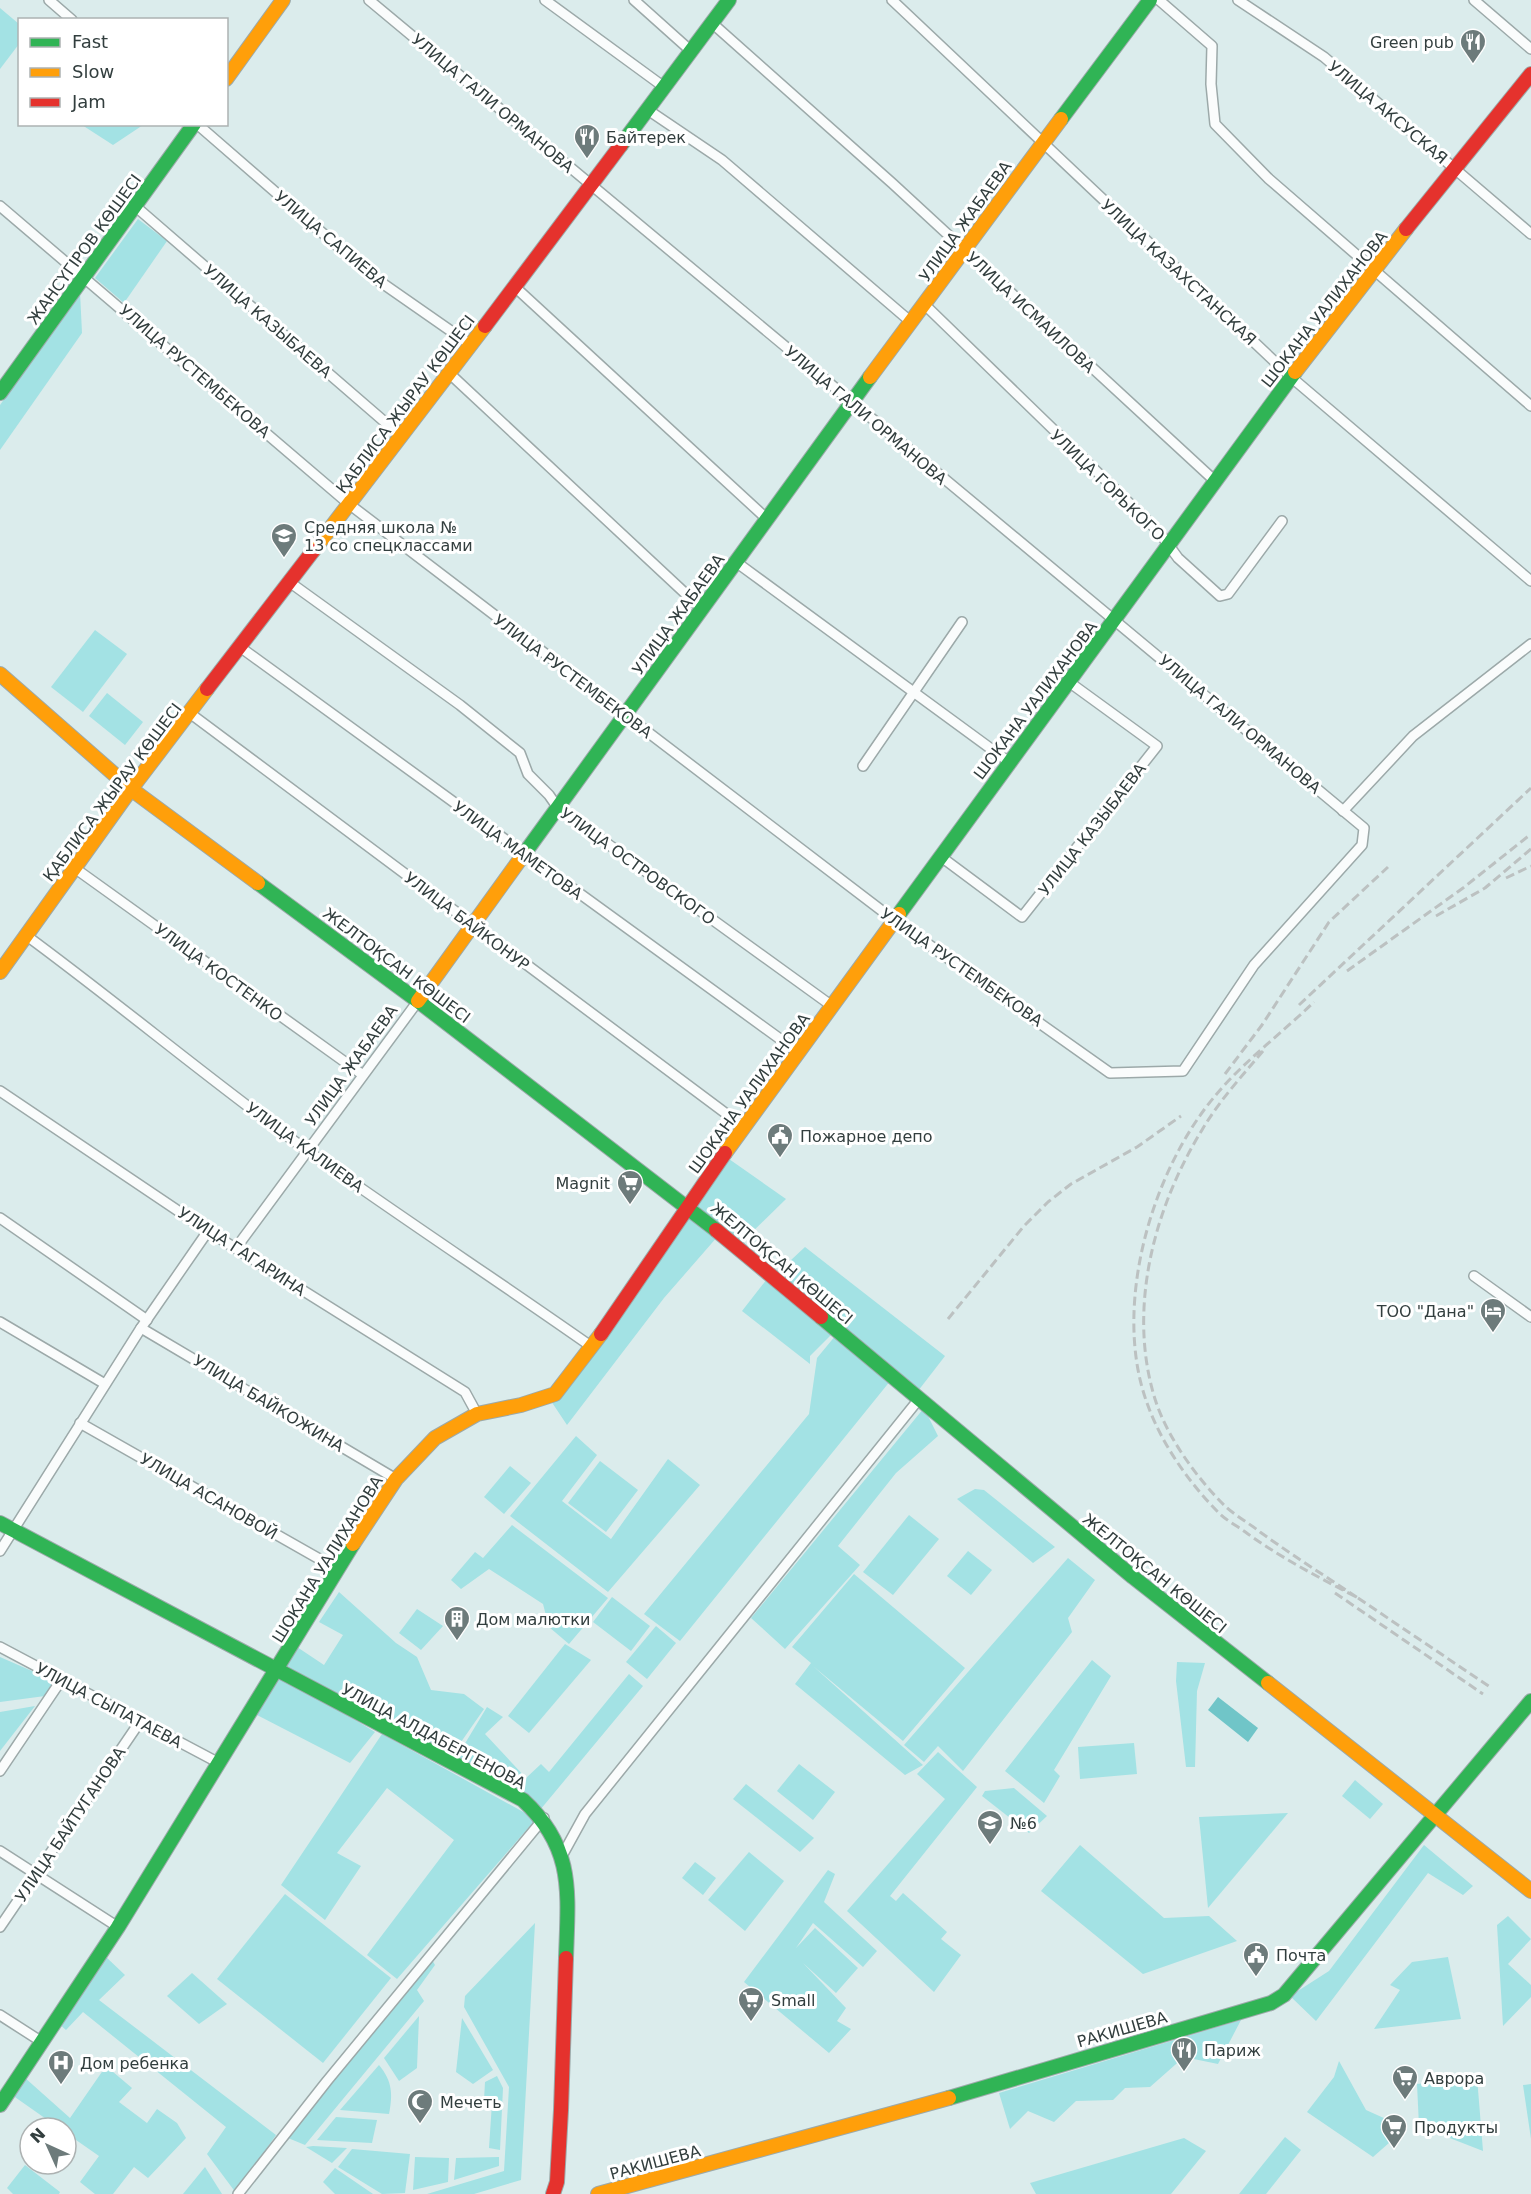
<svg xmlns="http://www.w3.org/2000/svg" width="1531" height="2194" font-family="'DejaVu Sans',sans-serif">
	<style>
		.green { fill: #a3e2e4 }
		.water { fill: #70c5c8 }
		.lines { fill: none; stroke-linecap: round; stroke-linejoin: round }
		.street-casing { stroke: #9ca9a9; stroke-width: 12 }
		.fast-casing { stroke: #9ca9a9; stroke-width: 16 }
		.slow-casing { stroke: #9ca9a9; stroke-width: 16 }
		.jam-casing { stroke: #9ca9a9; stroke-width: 16 }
		.street { stroke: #fafcfc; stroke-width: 9 }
		.fast { stroke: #30b455; stroke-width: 14 }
		.slow { stroke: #ff9f0a; stroke-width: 14 }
		.jam { stroke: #e5322d; stroke-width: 14 }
		.rail { stroke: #bcc1c1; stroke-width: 3; stroke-dasharray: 9 4.5; stroke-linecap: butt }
		.labels { text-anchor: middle; stroke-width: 6; stroke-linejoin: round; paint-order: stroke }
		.poi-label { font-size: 16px; fill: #323e3e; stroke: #fff; text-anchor: start }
		.street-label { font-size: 16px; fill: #323e3e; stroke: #fff }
	</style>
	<rect width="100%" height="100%" fill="#dbecec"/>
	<g class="green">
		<path d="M0 8 19 24V44L0 69Z"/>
		<path d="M82 125H143L113 145Z"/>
		<path d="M138 219 167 241 124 303 95 278Z"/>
		<path d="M80 292 82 333 0 450V405Z"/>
		<path d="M95 630 127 654 83 712 51 687Z"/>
		<path d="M107 693 143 722 125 745 89 716Z"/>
		<path d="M729 1159 786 1199 741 1243 695 1206Z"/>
		<path d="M689 1210 718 1236 664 1298 567 1425 549 1398Z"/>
		<path d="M805 1247 945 1356 918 1391 775 1275Z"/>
		<path d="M767 1279 833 1333 810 1356V1364L742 1311Z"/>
		<path d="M836 1335 891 1380 680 1641 644 1614 809 1414 817 1358Z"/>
		<path d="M924 1408 938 1436 896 1473 838 1546 860 1565 785 1649 751 1618Z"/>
		<path d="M576 1436 597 1455 562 1501 611 1539 668 1459 700 1485 608 1592 510 1516Z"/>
		<path d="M600 1461 638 1490 606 1532 568 1503Z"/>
		<path d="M510 1466 531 1483 504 1514 484 1497Z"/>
		<path d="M975 1489 984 1490 1055 1547 1033 1563 957 1499Z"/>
		<path d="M909 1515 939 1539 893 1595 863 1572Z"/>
		<path d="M512 1525 608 1598 569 1644 549 1627 543 1604 489 1569 461 1589 451 1580 475 1552 483 1558Z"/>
		<path d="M968 1551 992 1570 971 1595 947 1576Z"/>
		<path d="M1068 1558 1095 1580 1068 1618 1072 1632 963 1771 938 1746 924 1762 904 1745Z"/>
		<path d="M854 1574 965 1668 903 1741 813 1666 923 1765 905 1775 795 1684 811 1663 792 1647Z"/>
		<path d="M339 1592 396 1643 417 1657 431 1690 464 1694 484 1709 452 1755 285 1668 297 1647 324 1665 343 1635 319 1622Z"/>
		<path d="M612 1597 650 1626 631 1651 593 1622Z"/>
		<path d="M417 1609 443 1626 421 1650 399 1633Z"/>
		<path d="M656 1626 676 1643 647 1679 626 1662Z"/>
		<path d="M565 1644 591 1660 529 1733 508 1716Z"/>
		<path d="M0 1657 57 1682 45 1696 0 1702Z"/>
		<path d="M1092 1660 1111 1676 1054 1770 1060 1776 1044 1803 1005 1771Z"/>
		<path d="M1177 1662 1205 1663 1197 1691 1195 1767H1186L1176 1681Z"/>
		<path d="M280 1674 375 1732 350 1763 257 1715Z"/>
		<path d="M629 1674 643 1686 540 1810 455 1760 487 1707 503 1717 485 1734 526 1778 541 1764 549 1772Z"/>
		<path d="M35 1706 0 1751V1712Z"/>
		<path d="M382 1734 536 1819 397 1979 367 1955 454 1840 387 1788 337 1853 361 1866 325 1920 281 1885Z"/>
		<path d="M1134 1743 1137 1774 1080 1779 1078 1747Z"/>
		<path d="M938 1752 977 1787 890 1896 896 1901 903 1893 947 1932 941 1939 961 1955 934 1992 847 1911 945 1799 917 1774Z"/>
		<path d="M799 1764 835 1792 813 1820 777 1791Z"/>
		<path d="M1355 1780 1383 1804 1370 1819 1342 1796Z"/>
		<path d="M746 1784 814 1838 800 1852 733 1799Z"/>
		<path d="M1014 1788 1047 1816 1029 1833 982 1796 985 1791Z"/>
		<path d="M1288 1813 1208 1908 1199 1817Z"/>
		<path d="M1080 1845 1164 1918 1209 1916 1237 1941 1143 1974 1041 1891Z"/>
		<path d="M1424 1845 1473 1886 1463 1895 1428 1873 1316 2021 1290 1996 1329 1971Z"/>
		<path d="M749 1852 784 1881 745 1931 708 1900Z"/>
		<path d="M695 1862 716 1878 703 1895 682 1878Z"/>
		<path d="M828 1870 835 1874 824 1902 877 1951 863 1967 813 1923 796 1948 815 1928 858 1968 836 1993 803 1963 846 2008 837 2021 851 2029 829 2053 744 1982Z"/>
		<path d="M285 1894 391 1978 323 2063 217 1979Z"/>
		<path d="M1508 1916 1531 1939 1508 1964 1531 1985V1997L1503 2026 1497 1925Z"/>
		<path d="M535 1923 521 2180 474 2194H427L504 2171 509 2087 464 2007 465 1996Z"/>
		<path d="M105 1956 125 1975 99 2000 276 2135 236 2193 207 2154 226 2127 83 2012 66 2030 58 2023Z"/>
		<path d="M1448 1957 1461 2019 1374 2029 1400 1990 1390 1985 1412 1962Z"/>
		<path d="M431 1958 435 1965 417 1990 424 2001 305 2145 288 2138Z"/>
		<path d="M192 1973 227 2004 199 2024 167 1996Z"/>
		<path d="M419 2016 417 2068 399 2081 384 2058Z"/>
		<path d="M462 2018 493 2070 473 2084 456 2072Z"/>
		<path d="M1241 2020 1218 2064 1184 2057 1150 2087 1125 2088 1113 2100 1076 2101 1054 2122 1028 2111 1010 2129 999 2093Z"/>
		<path d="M1339 2061 1366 2110 1406 2128 1373 2157 1307 2112 1334 2077Z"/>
		<path d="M379 2065C392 2081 393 2093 389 2114L340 2110Z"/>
		<path d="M106 2066 132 2088 119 2102 147 2123 157 2109 177 2123 186 2138 148 2178 134 2167 113 2194H95L80 2182 99 2156 66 2133V2128H59L12 2095 24 2077 70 2118Z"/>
		<path d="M497 2076 503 2088 500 2150 489 2148 492 2103 484 2100 485 2082Z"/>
		<path d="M1477 2077 1483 2151 1419 2126 1417 2084Z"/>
		<path d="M1531 2084V2139L1523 2085Z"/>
		<path d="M336 2117 377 2120 372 2143 317 2140Z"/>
		<path d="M1285 2137 1301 2150 1266 2194H1239Z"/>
		<path d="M1184 2138 1206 2151 1171 2194H1036L1030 2183Z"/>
		<path d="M313 2146 347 2148 332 2163 306 2147Z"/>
		<path d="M352 2149 410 2154 405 2193 382 2194 338 2167Z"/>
		<path d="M415 2157 449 2158 448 2182 413 2190Z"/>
		<path d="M499 2157V2166L454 2180 456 2158Z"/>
		<path d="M25 2165 60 2192 59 2194H13L7 2188Z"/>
		<path d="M205 2167 222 2194H183Z"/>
		<path d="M335 2168 373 2194H335L323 2182Z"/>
	</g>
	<path class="water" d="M1218 1697 1258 1728 1248 1742 1208 1710Z"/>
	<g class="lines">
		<defs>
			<g id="street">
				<path d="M49 0 72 20"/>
				<path d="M545 0 664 87"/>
				<path d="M634 0 691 51"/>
				<path d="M892 0 1291 377 1531 581"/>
				<path d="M1159 0 1212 46 1211 84 1215 124 1269 179 1531 406"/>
				<path d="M1238 0 1324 57 1531 234"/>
				<path d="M1474 0 1531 49"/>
				<path d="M712 23 892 183 1215 481"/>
				<path d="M648 110 722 160 911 322"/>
				<path d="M197 124 372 276 471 345"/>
				<path d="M0 206 349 504 894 920 1110 1073 1183 1071 1254 965 1362 845 1364 828 369 0"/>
				<path d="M135 206 401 436"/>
				<path d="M515 287 767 519"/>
				<path d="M924 304 1159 532 1178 558 1220 596 1228 594 1282 521"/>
				<path d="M449 373 702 609"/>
				<path d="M736 562 1009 762"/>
				<path d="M288 581 460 705 520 753 528 774 549 795 558 808 832 1006"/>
				<path d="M240 647 798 1052"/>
				<path d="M191 714 744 1127"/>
				<path d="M863 766 962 622"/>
				<path d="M1343 811 1413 736 1531 644"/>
				<path d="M940 856 1022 917 1157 746 1069 682"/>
				<path d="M76 869 363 1075"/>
				<path d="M27 936C122 1006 212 1082 308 1151 402 1218 498 1281 592 1347"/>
				<path d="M0 1091 208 1231 465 1392 477 1414"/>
				<path d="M0 1218 147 1320"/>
				<path d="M236 1248 418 1001"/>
				<path d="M1474 1276 1531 1317"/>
				<path d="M0 1322 105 1384"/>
				<path d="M141 1328 396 1479"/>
				<path d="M80 1423 337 1569"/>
				<path d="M0 1551 141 1328 208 1231"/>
				<path d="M0 1647 219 1763"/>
				<path d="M0 1771 62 1679"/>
				<path d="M0 1851 118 1927"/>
				<path d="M563 1854 585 1814 919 1399"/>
				<path d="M0 1927 141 1720"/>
				<path d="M0 2015 42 2042"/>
				<path d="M238 2194 327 2081 544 1818"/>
			</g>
			<g id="fast">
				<path d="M1061 119 1150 0"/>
				<path d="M621 145 729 0"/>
				<path d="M0 393 194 124"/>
				<path d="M524 854 870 377"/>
				<path d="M258 883 418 1001 716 1230"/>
				<path d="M899 914 1295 372"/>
				<path d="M821 1317 1133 1577 1268 1683"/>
				<path d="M0 1523 523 1800C575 1848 568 1893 566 1958"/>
				<path d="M949 2098 1271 2003 1284 1995 1531 1701"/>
				<path d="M0 2105 118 1927 353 1544"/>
			</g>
			<g id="slow">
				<path d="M226 79 283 0"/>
				<path d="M1295 372 1406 229"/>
				<path d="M870 377 1061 119"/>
				<path d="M313 551 485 326"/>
				<path d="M0 674 131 789 258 883"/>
				<path d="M0 972 131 789 207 689"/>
				<path d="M418 1001 524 854"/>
				<path d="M725 1153 899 914"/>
				<path d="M353 1544 396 1479 435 1438 477 1414 521 1405 555 1394 601 1334"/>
				<path d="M1268 1683 1531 1891"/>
				<path d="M598 2194 949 2098"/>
			</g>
			<g id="jam">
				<path d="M1406 229 1531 74"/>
				<path d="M485 326 621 145"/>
				<path d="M207 689 313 551"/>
				<path d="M716 1230 821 1317"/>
				<path d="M601 1334 725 1153"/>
				<path d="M553 2194 557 2182 561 2110 566 1958"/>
			</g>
		</defs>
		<use href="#street" class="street-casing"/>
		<use href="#fast" class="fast-casing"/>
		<use href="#slow" class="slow-casing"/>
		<use href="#jam" class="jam-casing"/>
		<use href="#street" class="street"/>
		<use href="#fast" class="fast"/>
		<use href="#slow" class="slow"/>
		<use href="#jam" class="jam"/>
		<g class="rail">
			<path d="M1506 878 1531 866"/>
			<path d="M1436 916 1485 888 1531 849"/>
			<path d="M1347 971 1463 888 1531 834"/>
			<path d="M1299 1005 1531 788"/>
			<path d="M1263 1051C1242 1076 1219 1101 1202 1130 1154 1208 1127 1309 1155 1399 1167 1437 1196 1477 1224 1505 1234 1515 1249 1523 1260 1532 1292 1555 1325 1576 1358 1598 1320 1578 1283 1559 1248 1534 1239 1527 1227 1521 1219 1513 1189 1483 1161 1443 1147 1403 1112 1307 1151 1172 1215 1096 1242 1063 1283 1032 1314 1002"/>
			<path d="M1225 1074 1262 1025 1329 922 1388 867"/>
			<path d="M948 1319 1024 1226 1048 1202 1071 1184 1137 1147 1181 1116"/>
			<path d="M1335 1593 1483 1694"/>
			<path d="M1358 1598 1490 1687"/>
		</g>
	</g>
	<defs>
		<symbol id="restaurant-pin" viewBox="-11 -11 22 30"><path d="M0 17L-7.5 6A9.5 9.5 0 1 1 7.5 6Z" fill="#6d7b7b" stroke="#fff"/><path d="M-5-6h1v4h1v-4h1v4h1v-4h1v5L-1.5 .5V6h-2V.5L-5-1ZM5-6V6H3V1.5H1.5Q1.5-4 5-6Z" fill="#fff"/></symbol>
		<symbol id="school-pin" viewBox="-11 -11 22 30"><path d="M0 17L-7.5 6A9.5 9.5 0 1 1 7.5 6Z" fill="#6d7b7b" stroke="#fff"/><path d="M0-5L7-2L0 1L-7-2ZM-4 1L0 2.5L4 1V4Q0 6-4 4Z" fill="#fff"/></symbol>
		<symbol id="civic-pin" viewBox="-11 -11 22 30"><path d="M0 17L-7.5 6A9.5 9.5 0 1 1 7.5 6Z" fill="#6d7b7b" stroke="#fff"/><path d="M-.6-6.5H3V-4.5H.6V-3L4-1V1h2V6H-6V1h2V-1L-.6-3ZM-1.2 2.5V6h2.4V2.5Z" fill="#fff"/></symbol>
		<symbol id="supermarket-pin" viewBox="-11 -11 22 30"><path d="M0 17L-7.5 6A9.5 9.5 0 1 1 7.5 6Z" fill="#6d7b7b" stroke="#fff"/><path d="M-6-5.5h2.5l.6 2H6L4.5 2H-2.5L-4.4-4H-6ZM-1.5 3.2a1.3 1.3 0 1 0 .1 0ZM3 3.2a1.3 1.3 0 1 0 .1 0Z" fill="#fff"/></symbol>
		<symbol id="hotel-pin" viewBox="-11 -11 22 30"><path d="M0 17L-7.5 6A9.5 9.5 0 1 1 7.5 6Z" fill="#6d7b7b" stroke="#fff"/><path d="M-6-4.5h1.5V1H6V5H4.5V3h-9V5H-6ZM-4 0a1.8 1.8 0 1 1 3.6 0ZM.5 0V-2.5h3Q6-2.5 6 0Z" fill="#fff"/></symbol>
		<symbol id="building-pin" viewBox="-11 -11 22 30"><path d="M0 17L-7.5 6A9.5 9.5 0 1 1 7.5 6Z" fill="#6d7b7b" stroke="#fff"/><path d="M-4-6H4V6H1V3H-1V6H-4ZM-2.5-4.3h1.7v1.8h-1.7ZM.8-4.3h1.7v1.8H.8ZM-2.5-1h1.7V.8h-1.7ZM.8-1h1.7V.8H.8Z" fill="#fff"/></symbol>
		<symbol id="hospital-pin" viewBox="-11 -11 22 30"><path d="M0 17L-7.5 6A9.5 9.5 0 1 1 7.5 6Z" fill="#6d7b7b" stroke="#fff"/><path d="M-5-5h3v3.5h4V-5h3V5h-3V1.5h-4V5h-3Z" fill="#fff"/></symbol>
		<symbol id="mosque-pin" viewBox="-11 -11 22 30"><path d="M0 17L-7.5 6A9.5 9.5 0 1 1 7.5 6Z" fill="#6d7b7b" stroke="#fff"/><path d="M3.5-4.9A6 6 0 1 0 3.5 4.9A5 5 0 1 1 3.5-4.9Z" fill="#fff"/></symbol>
	</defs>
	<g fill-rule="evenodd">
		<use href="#restaurant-pin" x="1458" y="27" width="30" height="40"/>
		<use href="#restaurant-pin" x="572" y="122" width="30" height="40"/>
		<use href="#school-pin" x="269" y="521" width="30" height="40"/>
		<use href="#civic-pin" x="765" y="1121" width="30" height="40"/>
		<use href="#supermarket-pin" x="615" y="1168" width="30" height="40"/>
		<use href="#hotel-pin" x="1478" y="1296" width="30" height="40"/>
		<use href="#building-pin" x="442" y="1604" width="30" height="40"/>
		<use href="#school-pin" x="975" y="1808" width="30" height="40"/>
		<use href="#civic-pin" x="1241" y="1940" width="30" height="40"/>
		<use href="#supermarket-pin" x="736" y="1985" width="30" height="40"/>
		<use href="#restaurant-pin" x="1169" y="2035" width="30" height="40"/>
		<use href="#hospital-pin" x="46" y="2048" width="30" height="40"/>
		<use href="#supermarket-pin" x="1390" y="2063" width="30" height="40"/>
		<use href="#mosque-pin" x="405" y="2087" width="30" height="40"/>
		<use href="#supermarket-pin" x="1379" y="2112" width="30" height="40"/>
	</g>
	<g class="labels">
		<g class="poi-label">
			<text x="1454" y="48" text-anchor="end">Green pub</text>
			<text x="606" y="143">Байтерек</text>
			<text x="304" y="533">Средняя школа №<tspan x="304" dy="18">13 со спецклассами</tspan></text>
			<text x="800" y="1142">Пожарное депо</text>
			<text x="610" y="1189" text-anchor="end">Magnit</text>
			<text x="1474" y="1317" text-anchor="end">ТОО "Дана"</text>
			<text x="476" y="1625">Дом малютки</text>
			<text x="1010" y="1829">№6</text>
			<text x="1276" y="1961">Почта</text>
			<text x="771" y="2006">Small</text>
			<text x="1204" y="2056">Париж</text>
			<text x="80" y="2069">Дом ребенка</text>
			<text x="1424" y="2084">Аврора</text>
			<text x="440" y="2108">Мечеть</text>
			<text x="1414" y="2133">Продукты</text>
		</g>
		<g class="street-label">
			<text transform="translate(493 103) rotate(40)" y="6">УЛИЦА ГАЛИ ОРМАНОВА</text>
			<text transform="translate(1388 112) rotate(40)" y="6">УЛИЦА АКСУСКАЯ</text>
			<text transform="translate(965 221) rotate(-54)" y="6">УЛИЦА ЖАБАЕВА</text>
			<text transform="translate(331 239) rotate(40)" y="6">УЛИЦА САПИЕВА</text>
			<text transform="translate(84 249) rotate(-54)" y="6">ЖАНСҮГІРОВ КӨШЕСІ</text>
			<text transform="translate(1179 272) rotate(43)" y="6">УЛИЦА КАЗАХСТАНСКАЯ</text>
			<text transform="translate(1324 309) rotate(-52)" y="6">ШОКАНА УАЛИХАНОВА</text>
			<text transform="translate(1031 312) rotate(43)" y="6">УЛИЦА ИСМАИЛОВА</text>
			<text transform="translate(268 321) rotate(41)" y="6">УЛИЦА КАЗЫБАЕВА</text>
			<text transform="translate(195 371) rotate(41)" y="6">УЛИЦА РУСТЕМБЕКОВА</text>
			<text transform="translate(405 404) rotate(-53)" y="6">ҚАБЛИСА ЖЫРАУ КӨШЕСІ</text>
			<text transform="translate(866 415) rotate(40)" y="6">УЛИЦА ГАЛИ ОРМАНОВА</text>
			<text transform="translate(1108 485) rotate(44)" y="6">УЛИЦА ГОРЬКОГО</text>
			<text transform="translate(678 614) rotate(-54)" y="6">УЛИЦА ЖАБАЕВА</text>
			<text transform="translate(573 676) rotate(37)" y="6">УЛИЦА РУСТЕМБЕКОВА</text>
			<text transform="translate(1035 700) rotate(-53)" y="6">ШОКАНА УАЛИХАНОВА</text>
			<text transform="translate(1240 724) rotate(40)" y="6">УЛИЦА ГАЛИ ОРМАНОВА</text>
			<text transform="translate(112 792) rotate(-53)" y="6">ҚАБЛИСА ЖЫРАУ КӨШЕСІ</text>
			<text transform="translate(1092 829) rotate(-52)" y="6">УЛИЦА КАЗЫБАЕВА</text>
			<text transform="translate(518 850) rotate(36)" y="6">УЛИЦА МАМЕТОВА</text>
			<text transform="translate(638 866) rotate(36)" y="6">УЛИЦА ОСТРОВСКОГО</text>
			<text transform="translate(467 921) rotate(37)" y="6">УЛИЦА БАЙКОНУР</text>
			<text transform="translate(397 965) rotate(37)" y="6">ЖЕЛТОҚСАН КӨШЕСІ</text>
			<text transform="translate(962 967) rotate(35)" y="6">УЛИЦА РУСТЕМБЕКОВА</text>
			<text transform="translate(219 972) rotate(36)" y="6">УЛИЦА КОСТЕНКО</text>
			<text transform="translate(351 1065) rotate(-54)" y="6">УЛИЦА ЖАБАЕВА</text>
			<text transform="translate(749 1093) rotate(-54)" y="6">ШОКАНА УАЛИХАНОВА</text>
			<text transform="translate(305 1147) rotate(36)" y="6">УЛИЦА КАЛИЕВА</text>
			<text transform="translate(242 1251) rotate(33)" y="6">УЛИЦА ГАГАРИНА</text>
			<text transform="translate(782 1263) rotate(40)" y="6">ЖЕЛТОҚСАН КӨШЕСІ</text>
			<text transform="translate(269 1403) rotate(31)" y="6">УЛИЦА БАЙКОЖИНА</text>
			<text transform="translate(209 1496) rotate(30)" y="6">УЛИЦА АСАНОВОЙ</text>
			<text transform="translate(327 1559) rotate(-58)" y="6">ШОКАНА УАЛИХАНОВА</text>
			<text transform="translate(1155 1573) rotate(39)" y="6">ЖЕЛТОҚСАН КӨШЕСІ</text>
			<text transform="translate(109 1705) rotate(28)" y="6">УЛИЦА СЫПАТАЕВА</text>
			<text transform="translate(434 1736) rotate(28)" y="6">УЛИЦА АЛДАБЕРГЕНОВА</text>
			<text transform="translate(70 1824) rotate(-56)" y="6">УЛИЦА БАЙТУГАНОВА</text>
			<text transform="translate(1122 2029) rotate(-16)" y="6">РАКИШЕВА</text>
			<text transform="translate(655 2162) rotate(-15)" y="6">РАКИШЕВА</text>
		</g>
	</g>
	<rect x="18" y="18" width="210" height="108" fill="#ffffff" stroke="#adb2b2" stroke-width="1.5"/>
	<rect x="30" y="38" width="30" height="9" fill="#30b455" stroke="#adb2b2" stroke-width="1.5"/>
	<text x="72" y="48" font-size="18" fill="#323e3e">Fast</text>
	<rect x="30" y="68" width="30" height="9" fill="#ff9f0a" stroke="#adb2b2" stroke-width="1.5"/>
	<text x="72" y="78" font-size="18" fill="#323e3e">Slow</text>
	<rect x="30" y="98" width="30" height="9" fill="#e5322d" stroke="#adb2b2" stroke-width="1.5"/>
	<text x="72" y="108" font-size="18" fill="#323e3e">Jam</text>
	<g transform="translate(48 2146) rotate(315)"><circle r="28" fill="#ffffff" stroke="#adb2b2" stroke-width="1.5"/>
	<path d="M0-4.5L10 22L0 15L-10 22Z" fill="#6d7b7b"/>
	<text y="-9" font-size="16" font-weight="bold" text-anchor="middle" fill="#323e3e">N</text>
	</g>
</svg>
